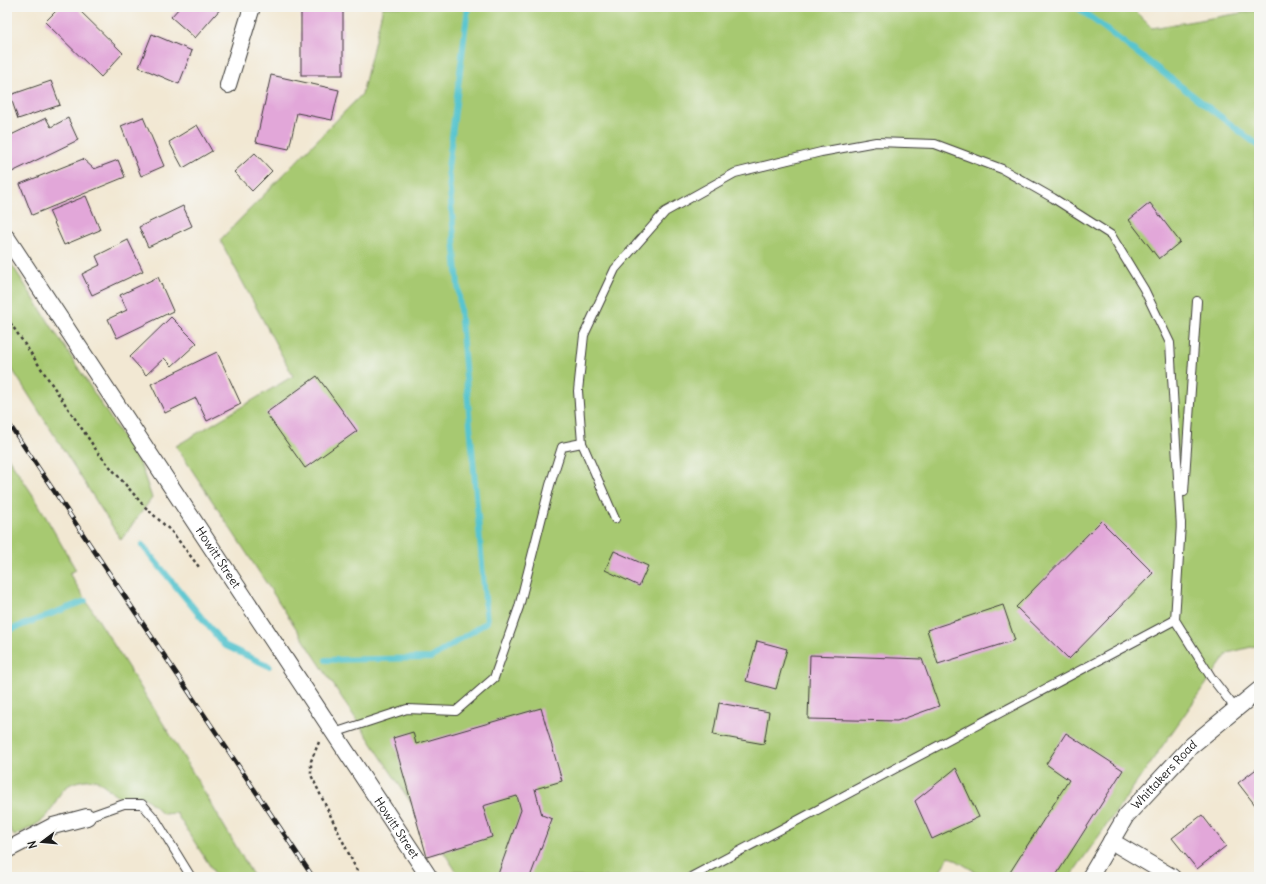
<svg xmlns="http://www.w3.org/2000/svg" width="1266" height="884" font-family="Delius,sans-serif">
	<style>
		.green { fill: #a7c971; stroke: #627246 }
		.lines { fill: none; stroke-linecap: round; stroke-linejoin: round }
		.stream { stroke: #58c5cf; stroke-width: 6 }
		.building { fill: #e2a7d9 }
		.service-casing { stroke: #3c3b37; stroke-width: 10 }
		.minor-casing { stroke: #3c3b37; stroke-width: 18 }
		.path { stroke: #3c3b37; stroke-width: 2.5; stroke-dasharray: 3 3; stroke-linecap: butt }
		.service { stroke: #fff; stroke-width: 8 }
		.minor { stroke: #fff; stroke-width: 16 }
		.rail-casing { stroke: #1c1c1c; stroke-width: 4.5 }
		.rail { stroke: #f6f6f2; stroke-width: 3; stroke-dasharray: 9; stroke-linecap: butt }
		.labels { text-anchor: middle; stroke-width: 4; stroke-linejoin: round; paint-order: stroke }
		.street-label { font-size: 12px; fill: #1c1c1c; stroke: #f6f6f2 }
	</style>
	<rect width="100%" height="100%" fill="#f6f6f2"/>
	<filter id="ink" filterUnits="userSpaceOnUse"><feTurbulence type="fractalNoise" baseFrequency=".025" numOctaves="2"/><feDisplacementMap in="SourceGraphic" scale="8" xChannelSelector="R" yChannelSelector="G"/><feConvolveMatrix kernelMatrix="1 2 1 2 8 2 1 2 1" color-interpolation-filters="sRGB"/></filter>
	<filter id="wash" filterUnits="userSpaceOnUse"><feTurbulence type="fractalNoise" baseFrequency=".012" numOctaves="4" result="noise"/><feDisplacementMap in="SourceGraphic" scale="16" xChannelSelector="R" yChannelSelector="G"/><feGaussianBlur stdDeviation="0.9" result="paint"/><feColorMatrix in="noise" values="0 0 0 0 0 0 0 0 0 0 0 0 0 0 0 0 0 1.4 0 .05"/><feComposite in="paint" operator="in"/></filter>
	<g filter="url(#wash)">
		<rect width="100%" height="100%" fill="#f2e8d3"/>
		<g class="green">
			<path d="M383 7H1131L1152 28 1259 10V645L1228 653 1070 877H984L949 856 936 877H460L176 446 293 376 220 240 362 94Z"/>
			<path d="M7 257 141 466 152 498 121 540 7 361Z"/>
			<path d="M7 456 35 498 76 570 69 573 176 744 254 877H217L176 813 163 814C155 808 148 797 139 796 132 795 124 799 117 796 109 792 105 783 95 780 90 779 85 780 80 781 57 786 59 802 46 817 38 825 24 831 14 836L7 823Z"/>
		</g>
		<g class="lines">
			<g class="stream">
				<path d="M1077 7 1259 146"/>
				<path d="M142 545 224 645 269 666"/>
				<path d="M7 631 85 601"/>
				<path d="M326 660 431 658 487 622 448 168 468 7"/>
			</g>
		</g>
		<g id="blocks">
			<g class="building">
				<path d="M60 7H76L123 53 101 77 45 22Z"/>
				<path d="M180 7H222L195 38 171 17Z"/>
				<rect x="301" y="7" width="42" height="68"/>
				<path d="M152 34 192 51 179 84 139 67Z"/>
				<path d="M271 75 339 90 332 120 297 113 289 149 256 142Z"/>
				<path d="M51 81 60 105 18 119 10 95Z"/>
				<path d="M143 117 164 166 141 176 121 126Z"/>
				<path d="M46 118 51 127 68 118 78 140 12 172 7 162V137Z"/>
				<path d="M197 125 212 151 183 168 169 142Z"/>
				<path d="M255 153 272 171 252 191 234 172Z"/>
				<path d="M83 159 94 169 118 160 125 177 32 215 20 184Z"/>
				<path d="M86 196 100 230 64 245 49 211Z"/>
				<path d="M1150 203 1180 242 1159 259 1129 220Z"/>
				<path d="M183 206 192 226 148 247 139 227Z"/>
				<path d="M128 240 143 271 92 295 82 274 100 265 96 256Z"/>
				<path d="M158 277 173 311 117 338 108 319 127 310 120 295Z"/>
				<path d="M171 317 197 343 172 366 164 358 146 375 130 357Z"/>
				<path d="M217 352 241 404 207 421 196 398 165 413 151 384Z"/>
				<path d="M317 376 357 431 305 468 266 413Z"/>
				<path d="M1101 521 1153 573 1069 659 1016 607Z"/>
				<path d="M614 551 648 566 639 586 605 570Z"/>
				<path d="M1003 605 1015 640 938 664 927 630Z"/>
				<path d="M757 641 787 649 776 689 746 681Z"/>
				<path d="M810 655 922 659 939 706 897 721 808 719Z"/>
				<path d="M719 703 769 712 764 744 713 735Z"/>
				<path d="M541 708 562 781 535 789 542 815 552 819 530 877H497L521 810 517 796 483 806 492 837 427 857 393 738 413 732 416 744Z"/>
				<path d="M1066 733 1123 770 1055 877H1007L1069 780 1046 764Z"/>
				<path d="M1259 767V810L1238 783Z"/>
				<path d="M956 768 979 817 932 839 915 801Z"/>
				<path d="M1202 815 1226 846 1197 869 1172 838Z"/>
			</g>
		</g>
	</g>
	<g filter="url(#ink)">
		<use href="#blocks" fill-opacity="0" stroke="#3c3b37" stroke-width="1"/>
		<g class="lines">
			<defs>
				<g id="service">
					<path d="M1184 492 1197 301"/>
					<path d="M615 519 582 443 578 391 584 335 615 269 665 212 735 173 821 152 876 142 935 144 1002 169 1053 198 1111 235 1144 289 1170 343 1181 528"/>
					<path d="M1181 523 1175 620 1211 677 1235 708"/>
					<path d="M334 733 407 709 456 711 494 678 519 607 550 485 562 447 582 443"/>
					<path d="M87 817 124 804H142L156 820 191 877"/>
					<path d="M691 877 1175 620"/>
				</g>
				<g id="minor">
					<path d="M228 85 252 7"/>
					<path id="s1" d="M7 238 429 877"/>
					<path d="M1111 841 1172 877"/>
					<path d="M7 850 53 826 87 817"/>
					<path id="s2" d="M1090 877 1126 816 1191 746 1259 690"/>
				</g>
			</defs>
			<use href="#service" class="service-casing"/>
			<use href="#minor" class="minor-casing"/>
			<g class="path">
				<path d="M7 318 99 454 144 506 172 532 199 567"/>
				<path d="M319 742 311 761V775L360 877"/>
			</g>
			<use href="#service" class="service"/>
			<use href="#minor" class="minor"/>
			<defs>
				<path id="rail" d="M7 421 313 877"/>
			</defs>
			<use href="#rail" class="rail-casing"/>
			<use href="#rail" class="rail"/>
		</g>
	</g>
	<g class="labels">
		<g class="street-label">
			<text dy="4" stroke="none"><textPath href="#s1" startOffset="383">Howitt Street</textPath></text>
			<text dy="4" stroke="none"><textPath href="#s2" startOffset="127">Whittakers Road</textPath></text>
			<text dy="4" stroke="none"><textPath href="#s1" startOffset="707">Howitt Street</textPath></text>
		</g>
	</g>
	<rect width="1266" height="884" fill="none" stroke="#f6f6f2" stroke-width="24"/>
	<g transform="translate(42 842) rotate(254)" stroke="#f6f6f2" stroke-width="3" paint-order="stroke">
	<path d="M0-3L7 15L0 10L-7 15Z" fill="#1c1c1c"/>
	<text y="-6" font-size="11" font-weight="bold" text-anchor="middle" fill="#1c1c1c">N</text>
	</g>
</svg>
